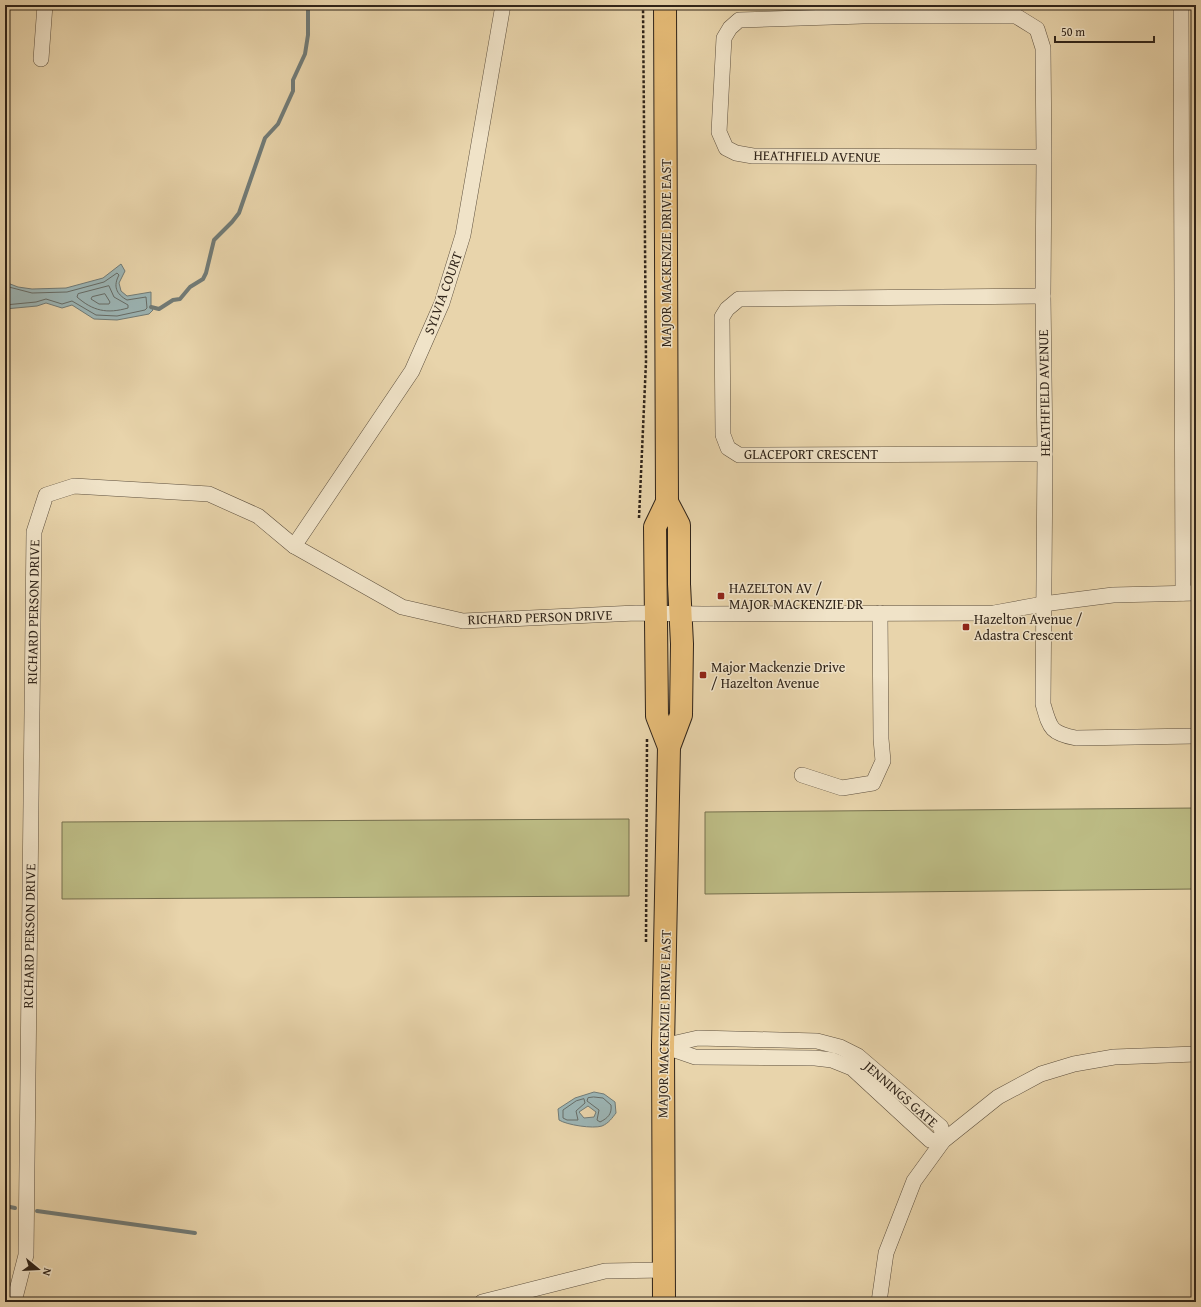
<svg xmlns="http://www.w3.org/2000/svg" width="1201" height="1307" font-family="'Gentium Book Plus',serif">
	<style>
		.green { fill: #bcbb84; stroke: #76704e }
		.water { fill: #9cb5b5; stroke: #717b77; fill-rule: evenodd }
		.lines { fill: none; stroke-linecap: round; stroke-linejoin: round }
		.shore { stroke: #666c67; stroke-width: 1 }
		.stream { stroke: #717b77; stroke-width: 4 }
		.street-casing { stroke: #5e503e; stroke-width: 16 }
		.primary-casing { stroke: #302419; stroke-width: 24 }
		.path { stroke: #302419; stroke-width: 2.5; stroke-dasharray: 3 2; stroke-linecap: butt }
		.street { stroke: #f0e3c8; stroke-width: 15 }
		.primary { stroke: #e4ba76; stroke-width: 22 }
		.poi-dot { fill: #8f2418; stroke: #f0e3c8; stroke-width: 1.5 }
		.labels { text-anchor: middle; stroke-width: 3; stroke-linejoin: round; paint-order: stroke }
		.street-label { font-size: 14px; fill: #302419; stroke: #f0e3c8 }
		.poi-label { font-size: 14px; fill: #302419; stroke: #f0e3c8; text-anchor: start }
	</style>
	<rect width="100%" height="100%" fill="#e8d4ab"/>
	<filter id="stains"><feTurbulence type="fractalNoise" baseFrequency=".005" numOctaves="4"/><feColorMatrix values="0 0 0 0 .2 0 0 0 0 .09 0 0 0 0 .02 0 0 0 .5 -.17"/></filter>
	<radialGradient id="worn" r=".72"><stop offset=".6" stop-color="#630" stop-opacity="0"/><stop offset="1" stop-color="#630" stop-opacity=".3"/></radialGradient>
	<g class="green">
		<path d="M1196 808V889L705 894V812Z"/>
		<path d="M629 819V896L62 899V822Z"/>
	</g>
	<g class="water">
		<path d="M121 264 125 271 119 283 121 291 127 296 151 292V307L153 310 149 314 117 320 94 319 72 305 62 308 46 303 37 306 5 309V282L18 287 32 289 66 288 103 278Z"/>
		<path d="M594 1092 604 1094 615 1102 616 1113C612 1118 609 1123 602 1126 593 1129 567 1125 559 1120L558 1109 575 1098ZM588 1106 596 1112 594 1117 584 1118 579 1112Z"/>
	</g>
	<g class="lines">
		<g class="shore">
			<path d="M5 286 32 293 67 292 104 282 117 273 119 275C113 286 116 294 127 300L146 297 147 308 145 310 117 316 96 315 72 301 62 304 46 299 36 302 5 305"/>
			<path d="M109 286 114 297 128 305V308C107 314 93 311 77 297L78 294Z"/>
			<path d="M105 294 110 302 109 304H99L91 299 92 297Z"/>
			<path d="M594 1097 603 1098 611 1105C612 1114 608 1118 600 1122L597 1120 599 1110 587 1101 588 1098Z"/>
			<path d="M584 1099 585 1103 576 1111 578 1120H567L563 1118V1110L576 1101Z"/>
		</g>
		<g class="stream">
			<path d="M151 307 159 309 173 300 180 299 190 287 203 279 206 273 214 240 232 222 239 213 265 138 278 124 293 91V80L305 54 308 35V5"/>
			<path d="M5 1206 15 1208"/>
			<path d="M37 1211 195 1233"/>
		</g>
		<defs>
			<g id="street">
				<path d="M1181 5 1183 593"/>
				<path d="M41 59 45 5"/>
				<path d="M1044 157 753 156 736 153 726 148 719 132 724 38 730 28 739 20 863 16H1016L1037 29 1043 48 1044 157 1043 296 1045 454 1043 704C1050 728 1050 733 1076 738L1196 736"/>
				<path d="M1043 296 739 299 727 309 722 317 723 435 728 448 739 455 1045 454"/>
				<path d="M294 546 412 371 442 303 463 235 503 5"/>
				<path d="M802 775 842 788 873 783 883 761 881 739 880 613"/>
				<path d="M663 1046 698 1038 817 1041 840 1047 858 1056 941 1127 943 1141"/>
				<path d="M663 1046 695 1057 815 1058 832 1060 852 1068 930 1140 943 1141"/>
				<path d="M12 1302 16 1294 26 1255 34 532 46 495 74 486 209 494 258 516 294 546 402 607 463 621 636 613 703 614 994 613 1043 604 1113 595 1196 593"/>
				<path d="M482 1302 605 1271 664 1270"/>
				<path d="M879 1302 886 1253 914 1181 943 1141 998 1097 1041 1074 1074 1064 1114 1057 1196 1054"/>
			</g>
			<g id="primary">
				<path d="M665 5 667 502 655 527 657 716 669 747"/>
				<path d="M664 1302 663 1046 669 747 681 715 682 644 679 584V525L667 502"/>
			</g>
		</defs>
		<use href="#street" class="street-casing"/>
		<use href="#primary" class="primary-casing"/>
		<g class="path">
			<path d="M639 518 646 362 643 5"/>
			<path d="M646 942 647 739"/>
		</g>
		<use href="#street" class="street"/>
		<use href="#primary" class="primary"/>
	</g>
	<g class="poi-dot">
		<rect x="717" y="592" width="8" height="8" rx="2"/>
		<rect x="962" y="623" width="8" height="8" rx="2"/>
		<rect x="699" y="671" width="8" height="8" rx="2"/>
	</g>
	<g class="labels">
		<g class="street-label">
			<text transform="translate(817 156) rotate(1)" y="5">HEATHFIELD AVENUE</text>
			<text transform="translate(666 253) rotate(-90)" y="5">MAJOR MACKENZIE DRIVE EAST</text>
			<text transform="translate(443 293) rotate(-70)" y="5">SYLVIA COURT</text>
			<text transform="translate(1044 393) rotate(-91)" y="5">HEATHFIELD AVENUE</text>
			<text x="811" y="459">GLACEPORT CRESCENT</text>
			<text transform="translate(33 612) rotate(-89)" y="5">RICHARD PERSON DRIVE</text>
			<text transform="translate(540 617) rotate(-2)" y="5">RICHARD PERSON DRIVE</text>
			<text transform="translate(29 936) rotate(-89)" y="5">RICHARD PERSON DRIVE</text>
			<text transform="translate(664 1024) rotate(-89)" y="5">MAJOR MACKENZIE DRIVE EAST</text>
			<text transform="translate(901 1094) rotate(41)" y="5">JENNINGS GATE</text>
		</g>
		<g class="poi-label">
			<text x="729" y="593">HAZELTON AV /<tspan x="729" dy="16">MAJOR MACKENZIE DR</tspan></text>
			<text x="974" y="624">Hazelton Avenue /<tspan x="974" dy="16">Adastra Crescent</tspan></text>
			<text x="711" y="672">Major Mackenzie Drive<tspan x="711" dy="16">/ Hazelton Avenue</tspan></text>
		</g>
	</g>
	<rect width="1201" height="1307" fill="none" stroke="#e8d4ab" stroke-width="20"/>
	<rect x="6" y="6" width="1189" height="1295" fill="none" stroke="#302419" stroke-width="2"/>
	<rect x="10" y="10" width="1181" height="1287" fill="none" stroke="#302419"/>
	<g transform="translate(38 1269) rotate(108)" stroke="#f0e3c8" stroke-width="3" paint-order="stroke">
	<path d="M0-3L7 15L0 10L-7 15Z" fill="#302419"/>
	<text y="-6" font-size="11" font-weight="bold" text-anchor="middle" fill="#302419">N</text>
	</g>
	<path d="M1055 36v6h99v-6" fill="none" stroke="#302419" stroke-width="2"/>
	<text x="1061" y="36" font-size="12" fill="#302419" stroke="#f0e3c8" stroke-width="3" paint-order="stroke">50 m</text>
	<rect width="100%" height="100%" filter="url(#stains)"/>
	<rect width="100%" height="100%" fill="url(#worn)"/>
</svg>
